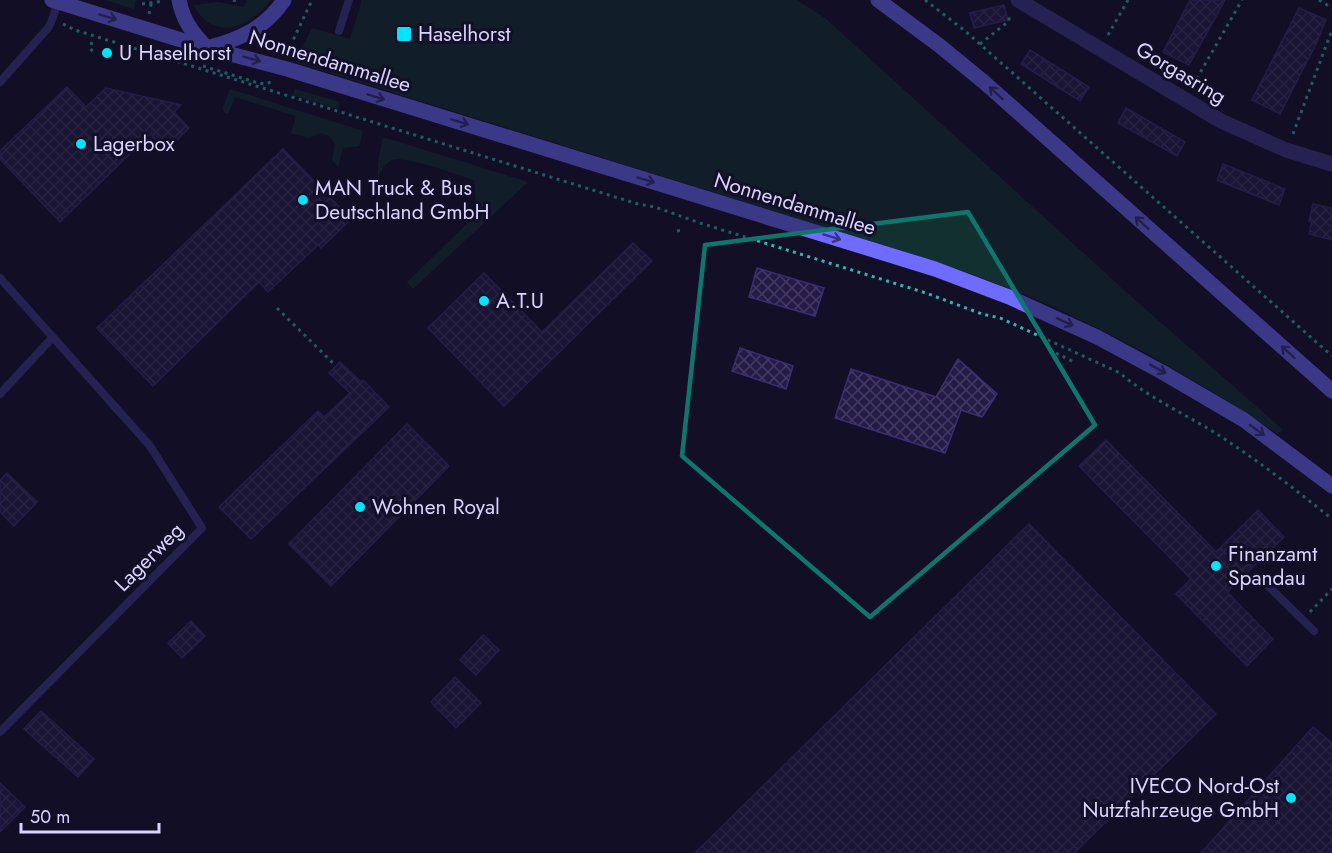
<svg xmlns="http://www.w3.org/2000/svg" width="1332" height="853" font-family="Jost,sans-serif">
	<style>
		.grass { fill: #12302f }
		.building { fill: url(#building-cross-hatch); stroke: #3b2d73; stroke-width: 1.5 }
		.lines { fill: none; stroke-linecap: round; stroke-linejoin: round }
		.path { stroke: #2fb8b0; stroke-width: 3; stroke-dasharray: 3 4.5; stroke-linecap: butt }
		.lane { stroke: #3d3a85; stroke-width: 8 }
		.street { stroke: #3d3a85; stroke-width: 15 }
		.secondary { stroke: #6f6bff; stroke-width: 15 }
		.oneway { stroke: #38347d }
		.marked { fill: none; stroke: #0f766e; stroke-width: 4.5; stroke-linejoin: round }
		.poi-dot { fill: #00e5ff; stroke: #130f26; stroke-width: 2 }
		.labels { text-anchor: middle; stroke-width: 6; stroke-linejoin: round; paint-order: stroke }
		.poi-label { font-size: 21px; fill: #d9d4ff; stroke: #130f26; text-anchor: start }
		.street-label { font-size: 21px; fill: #d9d4ff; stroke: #130f26 }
	</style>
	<defs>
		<pattern id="building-cross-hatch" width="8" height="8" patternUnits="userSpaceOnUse" patternTransform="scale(1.5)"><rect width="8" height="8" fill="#241b47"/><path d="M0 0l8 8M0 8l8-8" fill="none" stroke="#433b63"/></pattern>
	</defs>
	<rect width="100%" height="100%" fill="#130f26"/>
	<g class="grass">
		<path d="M105 0H136L134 9Z"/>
		<path d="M247 0H271C251 28 212 42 194 5L218 2 244 7Z"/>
		<path d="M362 0H797L825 18 1135 300 1283 430 1278 434C1210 389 1139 346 1064 312 1023 293 980 277 937 262L295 62 312 28 350 39Z"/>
		<path d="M230 89 363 131 359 146 343 148 338 167 332 160 335 145 330 136 321 133 309 138 291 133 296 116 235 97 228 114 224 112 223 108Z"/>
		<path d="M295 89 340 102 338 109 293 95Z"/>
		<path d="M383 137 528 182 413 289 407 282 477 214 474 180C459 175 405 155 392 160 384 164 380 171 378 178V162Z"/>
	</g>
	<g class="building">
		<path d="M1190 0H1225L1189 65 1163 52Z"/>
		<path d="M1004 5 1008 20 974 28 970 13Z"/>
		<path d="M1299 8 1326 20 1316 44 1280 114 1252 100Z"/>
		<path d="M1030 50 1089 87 1080 101 1021 64Z"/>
		<path d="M67 87 86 107 106 88 181 105 174 112 189 128 166 151 150 134 60 222 0 159V151Z"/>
		<path d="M1126 108 1185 142 1177 156 1118 123Z"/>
		<path d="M283 149 351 219 321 248 318 245 268 292 259 282 153 386 97 328Z"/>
		<path d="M1223 164 1285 189 1279 205 1217 180Z"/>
		<path d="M1313 204 1332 208V240L1309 234 1312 221H1309Z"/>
		<path d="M633 243 652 261 504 406 428 328 484 273 542 332Z"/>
		<path d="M757 268 824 288 815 316 749 297Z"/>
		<path d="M740 348 793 366 786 389 732 371Z"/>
		<path d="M958 359 997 394 982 417 961 410 945 453 835 418 851 369 936 397Z"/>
		<path d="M340 362 361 382 363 380 389 407 251 539 219 507 318 411 324 417 350 393 329 373Z"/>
		<path d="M407 424 449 466 331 586 289 544Z"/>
		<path d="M1106 440 1216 552 1258 510 1284 537 1227 592 1273 639 1247 666 1176 594 1191 579 1079 466Z"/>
		<path d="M7 473 37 502 14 526 0 512V480Z"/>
		<path d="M1029 524 1216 714 1074 853H695Z"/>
		<path d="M191 621 205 636 182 658 168 643Z"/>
		<path d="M483 635 499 650 476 675 460 660Z"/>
		<path d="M455 677 481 703 456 728 431 702Z"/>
		<path d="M41 711 94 759 78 777 24 729Z"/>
		<path d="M1313 727 1332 743V853H1201Z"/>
		<path d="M0 783 25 807 0 832Z"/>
	</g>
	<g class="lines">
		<g class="path">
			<path d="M233 0 240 2"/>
			<path d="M925 0 964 30 1332 356"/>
			<path d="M1319 0 1332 8"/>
			<path d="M142 4 164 1"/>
			<path d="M149 14 152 0"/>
			<path d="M63 24 75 30 638 204 655 207 700 223 926 293 982 314 1000 318 1120 373C1149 398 1185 414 1217 434 1257 460 1295 489 1332 519"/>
			<path d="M1108 35 1128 0"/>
			<path d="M92 42 90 48 94 53"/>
			<path d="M980 44 1009 21V13"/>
			<path d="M287 53 312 0"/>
			<path d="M203 66 258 83 265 84 271 82"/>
			<path d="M1193 85 1242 0"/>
			<path d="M1293 134 1332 30"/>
			<path d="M677 231 683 230"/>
			<path d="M277 308 335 365"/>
			<path d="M1056 353 1074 362"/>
			<path d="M1310 612 1332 589"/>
		</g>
		<g class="lane">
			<path d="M339 31 349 0"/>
			<path d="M0 82 48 28 52 20 58 2"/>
			<path d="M0 278 150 446 202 528 0 732"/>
			<path d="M0 394 52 338"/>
			<path d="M1261 579 1314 631"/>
		</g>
		<path class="street" d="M1018 0 1221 121 1286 150 1332 164"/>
		<g class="secondary">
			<path d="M52 0 207 48 287 69 935 269 1009 297 1097 337 1162 372 1244 420 1332 486"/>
			<path d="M179 0C183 20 191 31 205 46"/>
			<path d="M878 0 940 46 985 83 1332 391"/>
			<path d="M210 47C241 39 266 27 284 0"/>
		</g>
	</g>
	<defs><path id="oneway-shaft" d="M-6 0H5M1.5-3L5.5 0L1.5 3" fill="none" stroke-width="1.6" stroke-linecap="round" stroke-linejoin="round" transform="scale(1.5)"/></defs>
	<g class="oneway">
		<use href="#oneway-shaft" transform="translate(108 17) rotate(17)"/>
		<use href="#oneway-shaft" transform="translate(252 59) rotate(15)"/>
		<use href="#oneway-shaft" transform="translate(996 93) rotate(-138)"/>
		<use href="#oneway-shaft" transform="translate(376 97) rotate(17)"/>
		<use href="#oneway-shaft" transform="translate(460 122) rotate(17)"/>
		<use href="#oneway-shaft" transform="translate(646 180) rotate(17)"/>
		<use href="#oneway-shaft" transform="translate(1142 223) rotate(-138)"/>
		<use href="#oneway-shaft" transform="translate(832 237) rotate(17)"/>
		<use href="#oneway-shaft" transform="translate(1065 322) rotate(25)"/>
		<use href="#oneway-shaft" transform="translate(1288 352) rotate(-138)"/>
		<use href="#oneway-shaft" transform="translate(1158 369) rotate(29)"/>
		<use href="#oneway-shaft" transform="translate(1257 430) rotate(36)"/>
	</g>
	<path d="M0 0H1332V853H0ZM968 212 1095 425 870 617 682 456 705 245Z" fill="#130f26" fill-opacity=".55" fill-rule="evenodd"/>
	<path class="marked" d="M968 212 1095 425 870 617 682 456 705 245Z"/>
	<g class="poi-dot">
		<rect x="396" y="26" width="16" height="16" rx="3"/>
		<circle cx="107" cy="53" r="6"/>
		<circle cx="81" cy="144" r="6"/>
		<circle cx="303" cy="200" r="6"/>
		<circle cx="484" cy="301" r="6"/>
		<circle cx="360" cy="507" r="6"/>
		<circle cx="1216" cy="566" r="6"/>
		<circle cx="1291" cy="798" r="6"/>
	</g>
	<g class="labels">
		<g class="poi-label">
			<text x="418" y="41">Haselhorst</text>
			<text x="119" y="60">U Haselhorst</text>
			<text x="93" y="151">Lagerbox</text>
			<text x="315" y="195">MAN Truck &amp; Bus<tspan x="315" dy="24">Deutschland GmbH</tspan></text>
			<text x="496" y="308">A.T.U</text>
			<text x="372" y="514">Wohnen Royal</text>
			<text x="1228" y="561">Finanzamt<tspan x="1228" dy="24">Spandau</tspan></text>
			<text x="1279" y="793" text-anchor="end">IVECO Nord-Ost<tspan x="1279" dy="24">Nutzfahrzeuge GmbH</tspan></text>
		</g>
		<g class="street-label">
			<text transform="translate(330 61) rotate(17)" y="7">Nonnendammallee</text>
			<text transform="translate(1181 73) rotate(31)" y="7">Gorgasring</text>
			<text transform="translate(795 204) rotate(17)" y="7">Nonnendammallee</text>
			<text transform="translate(149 557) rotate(-45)" y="7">Lagerweg</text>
		</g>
	</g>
	<path d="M21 823v9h138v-9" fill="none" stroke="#d9d4ff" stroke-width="3"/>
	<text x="30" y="823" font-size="18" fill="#d9d4ff" stroke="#130f26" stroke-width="4.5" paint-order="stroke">50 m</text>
</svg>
